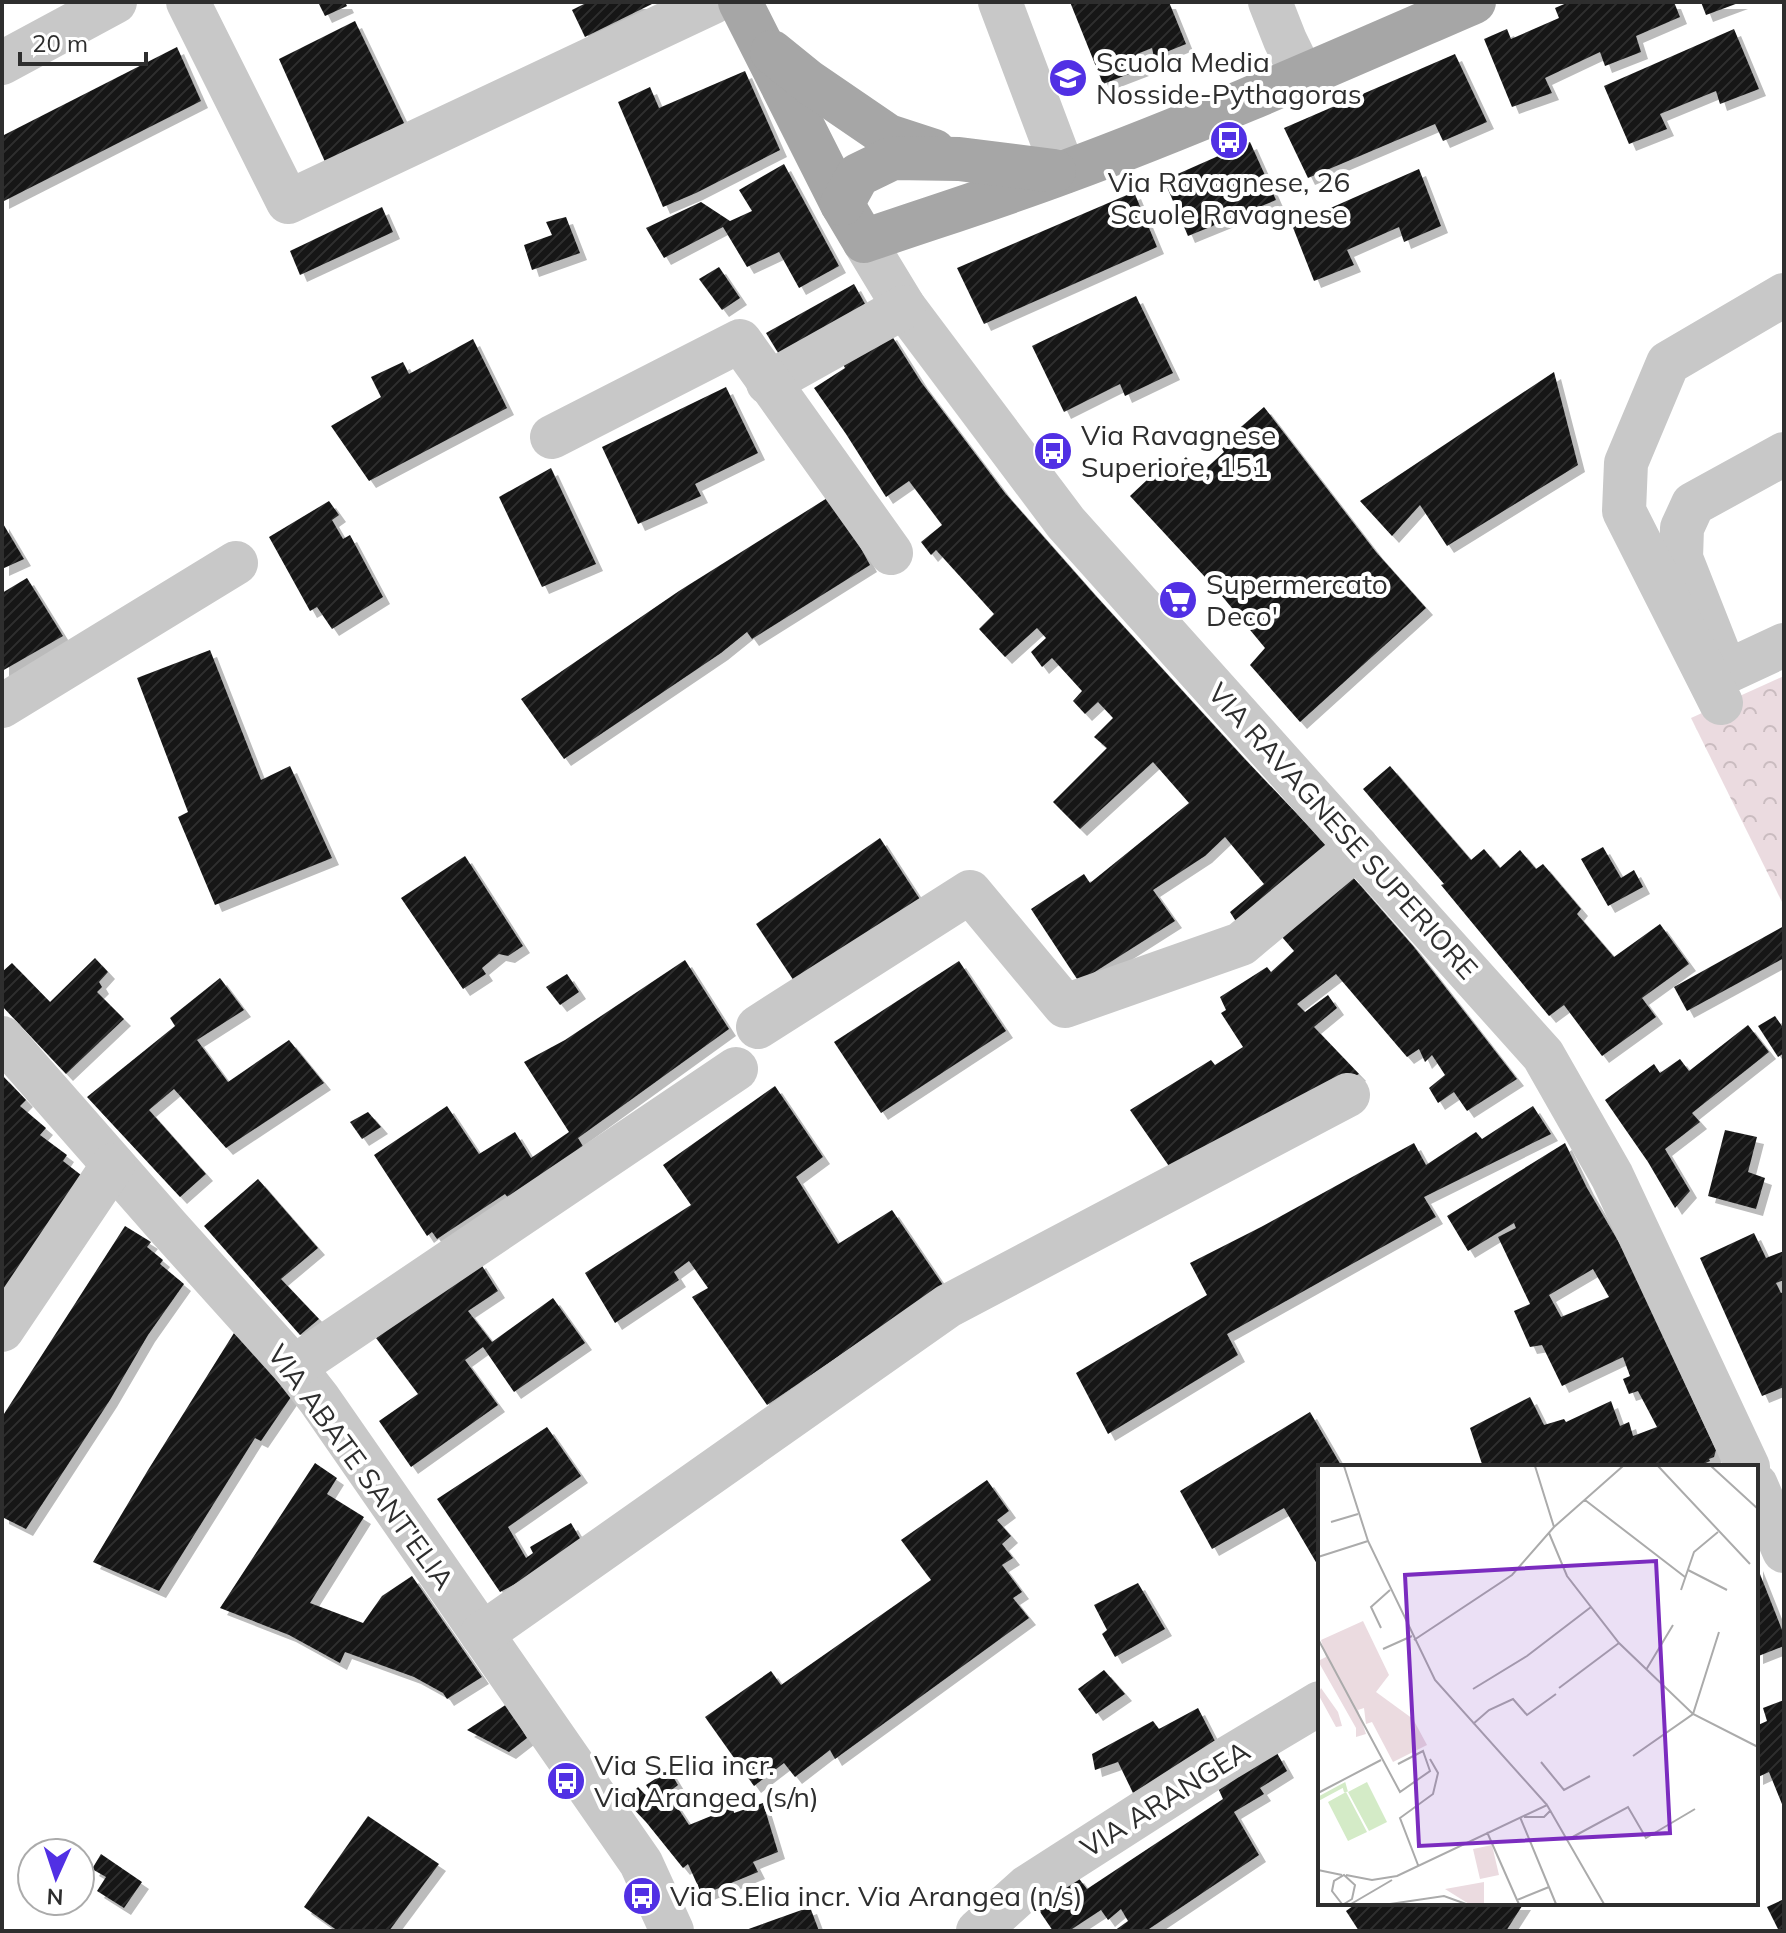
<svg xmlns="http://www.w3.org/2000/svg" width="1786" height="1933" font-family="Mulish,sans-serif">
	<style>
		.forest { fill: url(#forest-crowns) }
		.building { fill: url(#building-hatch); fill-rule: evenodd; filter: url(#shadow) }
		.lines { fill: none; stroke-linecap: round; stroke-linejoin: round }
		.minor { stroke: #c8c8c8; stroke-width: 44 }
		.major { stroke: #a6a6a6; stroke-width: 44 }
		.labels { text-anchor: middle; stroke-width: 8; stroke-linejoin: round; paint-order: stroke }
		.poi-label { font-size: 28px; fill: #2e2e2e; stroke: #fff; text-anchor: start }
		.street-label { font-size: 28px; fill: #2e2e2e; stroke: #fff }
		.inset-river { fill: none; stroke: #d4ebc7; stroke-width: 4 }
		.inset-road { fill: none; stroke: #ababab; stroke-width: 2 }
		.view { fill: #7b2cbf; fill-opacity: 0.15; stroke: #7b2cbf; stroke-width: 4 }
		.inset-edge { fill: none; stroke: #2e2e2e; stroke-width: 4 }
	</style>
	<defs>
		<pattern id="forest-crowns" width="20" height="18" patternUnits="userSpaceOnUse" patternTransform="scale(2)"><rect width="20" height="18" fill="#ebdbe0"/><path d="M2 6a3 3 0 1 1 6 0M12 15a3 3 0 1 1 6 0" fill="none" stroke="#cabcc0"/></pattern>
		<pattern id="building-hatch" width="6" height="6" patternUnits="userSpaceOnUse" patternTransform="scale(2)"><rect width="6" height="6" fill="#151515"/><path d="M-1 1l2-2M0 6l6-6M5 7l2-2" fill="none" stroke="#2f2f2f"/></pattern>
		<filter id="shadow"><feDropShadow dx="7" dy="7" stdDeviation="0" flood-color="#0004"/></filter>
	</defs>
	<rect width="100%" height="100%" fill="#fff"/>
	<path class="forest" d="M1784 676V906L1691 718Z"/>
	<g class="building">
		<path d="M318 2H345L347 6 325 16Z"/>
		<path d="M588 2H656L585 37 572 10Z"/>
		<path d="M1070 2H1169L1186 44 1154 57 1152 48 1137 54 1142 69 1103 84Z"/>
		<path d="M1569 2H1674L1680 17 1636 36 1641 52 1605 66 1600 52 1545 78 1552 93 1512 107 1484 39 1507 29 1511 39 1559 18 1555 8Z"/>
		<path d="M1701 2H1741L1706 15Z"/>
		<path d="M355 21 405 125 326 164 279 59Z"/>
		<path d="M1734 29 1759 89 1720 104 1716 91 1660 114 1667 129 1629 144 1604 86Z"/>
		<path d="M177 47 201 101 2 202V136Z"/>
		<path d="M1455 54 1487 122 1443 141 1435 124 1308 178 1284 128Z"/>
		<path d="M745 71 780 150 696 193 663 207 618 102 650 87 659 108Z"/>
		<path d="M1250 142 1276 200 1188 236 1164 180Z"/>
		<path d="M784 164 839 266 799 288 779 252 747 267 723 227 664 258 646 228 701 202 730 221 752 211 739 190Z"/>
		<path d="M1419 169 1441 226 1404 242 1399 227 1347 250 1354 265 1314 281 1292 225Z"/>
		<path d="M1134 192 1157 247 984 324 957 268Z"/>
		<path d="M382 207 393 232 300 275 290 251Z"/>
		<path d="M566 217 580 253 532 270 524 245 552 235 546 222Z"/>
		<path d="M719 267 740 298 722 310 699 279Z"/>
		<path d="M854 284 869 311 783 361 766 333Z"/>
		<path d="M1136 296 1173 373 1125 396 1120 384 1064 412 1032 346Z"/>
		<path d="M890 333 921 382 1005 493 1095 595 1242 756 1334 853 1237 923 1230 912 1264 884 1225 837 1205 856 1153 890 1175 921 1079 982 1031 909 1084 874 1090 883 1189 803 1153 762 1080 829 1053 802 1107 748 1094 737 1113 718 1098 702 1085 714 1073 701 1082 691 1052 658 1042 667 1031 652 1046 638 1037 628 1005 657 979 629 994 614 936 550 931 555 921 542 942 525 909 481 886 497 846 434 814 388 845 368 840 359Z"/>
		<path d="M473 339 507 408 369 481 331 426 381 397 371 377 403 362 409 374Z"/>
		<path d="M1554 372 1578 465 1447 546 1420 505 1392 536 1360 501Z"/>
		<path d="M726 387 758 453 695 484 701 496 638 524 602 447Z"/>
		<path d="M1264 407 1376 552 1426 608 1300 722 1250 665 1265 648 1217 590 1130 496 1165 463 1171 471 1186 457 1200 474 1224 452 1220 445Z"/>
		<path d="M551 468 596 564 542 587 499 497Z"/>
		<path d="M832 495 870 565 752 639 747 632 721 653 564 759 521 699 679 591Z"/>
		<path d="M329 501 339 515 332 520 343 539 350 535 383 597 332 629 317 607 310 611 269 537Z"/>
		<path d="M2 522 24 559 2 569Z"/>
		<path d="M27 578 63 636 2 671V593Z"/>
		<path d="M210 650 261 780 290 766 332 858 215 905 178 817 188 812 137 678Z"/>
		<path d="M1390 766 1471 860 1484 849 1500 868 1520 850 1536 869 1543 864 1581 909 1577 914 1614 957 1660 924 1689 964 1642 998 1656 1017 1602 1056 1564 1005 1549 1016 1441 885 1444 884 1363 789Z"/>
		<path d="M880 838 923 904 800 990 756 924Z"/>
		<path d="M1603 847 1621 878 1634 870 1643 887 1608 906 1581 859Z"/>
		<path d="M465 856 523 946 508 956 499 954 482 968 486 974 463 989 401 898Z"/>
		<path d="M1352 876 1414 947 1517 1079 1467 1111 1454 1092 1438 1103 1429 1088 1445 1075 1432 1055 1425 1062 1419 1049 1407 1057 1336 974 1297 1004 1305 1012 1328 995 1337 1008 1314 1027 1359 1074 1282 1116 1171 1169 1130 1110 1211 1060 1215 1065 1243 1047 1221 1013 1226 1010 1220 997 1267 967 1271 972 1294 951 1282 937Z"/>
		<path d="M1784 926V958L1687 1011 1674 987Z"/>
		<path d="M95 958 108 972 99 982 102 987 97 992 124 1019 66 1074 2 1006V972L12 963 50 1002Z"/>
		<path d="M685 960 729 1029 578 1138 587 1153 513 1204 505 1194 437 1239 432 1232 427 1236 374 1155 447 1106 479 1154 515 1132 531 1158 569 1132 524 1062 565 1040Z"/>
		<path d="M959 961 1006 1031 881 1113 834 1042Z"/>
		<path d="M567 974 579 992 560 1005 546 987Z"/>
		<path d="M220 978 244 1010 197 1040 228 1082 289 1040 324 1083 226 1148 174 1089 149 1110 206 1174 180 1197 87 1097 175 1026 170 1018Z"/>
		<path d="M1775 1016 1784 1029V1053L1778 1057 1758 1026Z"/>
		<path d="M1748 1025 1769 1052 1692 1113 1700 1122 1665 1149 1690 1191 1675 1208 1648 1162 1605 1100 1654 1064 1660 1073 1680 1059 1689 1071Z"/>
		<path d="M2 1075 26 1100 20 1106 46 1128 40 1135 67 1155 63 1161 90 1182 2 1313V1129L4 1126 2 1125Z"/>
		<path d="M775 1086 823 1157 796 1177 838 1244 892 1210 943 1285 767 1405 692 1297 708 1288 689 1261 674 1272 679 1280 615 1323 585 1273 691 1205 663 1165Z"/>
		<path d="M1533 1106 1551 1134 1424 1197 1436 1217 1227 1334 1238 1355 1108 1434 1076 1373 1207 1295 1190 1263 1261 1227 1414 1143 1426 1165 1476 1132 1482 1139Z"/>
		<path d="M368 1112 381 1127 362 1139 350 1122Z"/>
		<path d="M1725 1130 1757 1137 1748 1172 1765 1178 1756 1209 1708 1196Z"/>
		<path d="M1565 1143 1587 1188 1624 1251 1716 1450 1714 1457 1709 1459 1710 1461 1697 1467H1483L1470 1428 1530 1397 1544 1425 1564 1419 1566 1422 1611 1401 1620 1426 1629 1422 1633 1436 1657 1427 1638 1391 1629 1394 1623 1379 1630 1376 1623 1357 1562 1386 1542 1345 1530 1347 1514 1311 1530 1304 1498 1237 1516 1228 1514 1223 1468 1251 1447 1216ZM1593 1269 1609 1297 1561 1317 1549 1295Z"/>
		<path d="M258 1179 318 1248 281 1279 319 1319 300 1335 204 1226Z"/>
		<path d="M125 1226 151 1242 147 1247 163 1260 160 1264 184 1284 148 1335 110 1400 26 1529 2 1517V1417Z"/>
		<path d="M1754 1233 1766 1258 1784 1251V1280L1776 1283 1781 1293 1784 1292V1387L1762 1396 1700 1258Z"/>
		<path d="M479 1261 498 1291 468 1311 492 1342 553 1298 585 1343 514 1392 483 1347 465 1360 498 1405 411 1467 379 1421 418 1394 376 1338Z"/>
		<path d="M234 1333 293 1394 261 1441 255 1438 159 1591 93 1562 148 1470Z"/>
		<path d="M1310 1412 1342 1467H1320V1569L1284 1508 1212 1549 1180 1491Z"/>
		<path d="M547 1427 581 1476 508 1527 526 1558 533 1553 530 1547 571 1523 585 1547 500 1592 437 1499Z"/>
		<path d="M315 1463 337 1478 327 1494 364 1517 310 1603 363 1623 382 1596 412 1576 482 1677 447 1699 443 1693 414 1677 345 1652 340 1663 289 1635 220 1608Z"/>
		<path d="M987 1480 1009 1511 997 1520 1011 1536 1002 1544 1013 1558 1002 1565 1022 1592 1013 1598 1029 1618 835 1759 830 1750 795 1777 784 1763 754 1786 705 1717 771 1671 781 1685 931 1580 901 1540Z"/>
		<path d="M1756 1564 1784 1635V1646L1756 1657Z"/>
		<path d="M1138 1583 1165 1629 1115 1657 1102 1634 1107 1630 1094 1605Z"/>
		<path d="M1104 1670 1125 1694 1096 1714 1078 1689Z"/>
		<path d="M1784 1700V1809L1769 1772 1756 1778V1726L1767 1721 1763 1708Z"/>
		<path d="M507 1704 527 1738 509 1752 467 1730Z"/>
		<path d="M1198 1708 1217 1745 1133 1793 1118 1762 1095 1770 1092 1754 1153 1721 1159 1729Z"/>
		<path d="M1277 1753 1287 1771 1260 1788 1264 1794 1234 1812 1259 1855 1146 1931H1114L1128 1921 1121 1909 1108 1920 1101 1910 1069 1931H1053L1034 1903 1077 1876 1087 1889 1223 1799 1217 1786Z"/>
		<path d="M669 1770 678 1785 657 1801 646 1785Z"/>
		<path d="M638 1787 661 1811 674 1802 689 1825 733 1807 734 1813 763 1803 778 1852 753 1862 758 1872 702 1895 688 1864 683 1868 646 1822 625 1800Z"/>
		<path d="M368 1816 439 1864 389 1931H338L304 1907Z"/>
		<path d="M101 1854 142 1882 124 1908 97 1891 106 1877 92 1869Z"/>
		<path d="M1784 1899V1931H1779L1767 1907Z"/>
		<path d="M1357 1903H1524L1506 1931H1359L1346 1911Z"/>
		<path d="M810 1907 819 1931H743Z"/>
	</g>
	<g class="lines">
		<g class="minor">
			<path d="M188 2 288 202 713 2"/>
			<path d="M1000 2 1064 172"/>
			<path d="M1270 2 1285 40 1303 77"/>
			<path d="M2 63 115 2"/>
			<path d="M864 241 904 307 1066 523 1543 1055 1612 1176 1748 1467"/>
			<path d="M768 383 904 307"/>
			<path d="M552 437 740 341 891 553"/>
			<path d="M1784 454 1693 504 1682 528 1681 558 1726 672 1784 645"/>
			<path d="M1721 703 1624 511 1626 463 1668 363 1784 295"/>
			<path d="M2 706 236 563"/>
			<path d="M758 1027 970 892 1065 1006 1241 944 1357 847"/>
			<path d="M2 1038 168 1227 294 1367 319 1399 641 1863 672 1931"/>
			<path d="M2 1330 113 1165"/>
			<path d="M294 1367 736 1069"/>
			<path d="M1756 1485 1784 1551"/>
			<path d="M482 1634 948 1306 1348 1095"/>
			<path d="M978 1931 1027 1887 1228 1758 1320 1703"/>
		</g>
		<g class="major">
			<path d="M740 2 842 204 864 241C931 218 998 197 1065 172 1203 121 1338 61 1474 2"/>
			<path d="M772 52 809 82 888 136 934 151"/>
			<path d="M842 204 858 175 893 158 959 159 1054 171"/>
		</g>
	</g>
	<defs>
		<symbol id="school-disc" viewBox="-11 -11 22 22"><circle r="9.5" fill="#5130e4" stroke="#fff"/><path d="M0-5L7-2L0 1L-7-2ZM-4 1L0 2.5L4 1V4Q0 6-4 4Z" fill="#fff"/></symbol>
		<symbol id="bus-disc" viewBox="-11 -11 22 22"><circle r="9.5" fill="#5130e4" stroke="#fff"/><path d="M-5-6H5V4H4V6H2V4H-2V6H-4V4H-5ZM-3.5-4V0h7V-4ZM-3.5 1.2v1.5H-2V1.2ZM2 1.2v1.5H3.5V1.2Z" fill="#fff"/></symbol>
		<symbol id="supermarket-disc" viewBox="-11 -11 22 22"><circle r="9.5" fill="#5130e4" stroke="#fff"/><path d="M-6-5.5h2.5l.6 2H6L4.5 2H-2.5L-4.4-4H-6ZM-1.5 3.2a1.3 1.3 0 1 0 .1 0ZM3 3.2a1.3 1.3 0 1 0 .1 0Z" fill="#fff"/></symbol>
	</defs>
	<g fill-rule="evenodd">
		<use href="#school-disc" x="1046" y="56" width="44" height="44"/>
		<use href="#bus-disc" x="1207" y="118" width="44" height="44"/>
		<use href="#bus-disc" x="1031" y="429" width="44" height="44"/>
		<use href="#supermarket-disc" x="1156" y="578" width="44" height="44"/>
		<use href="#bus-disc" x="544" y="1759" width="44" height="44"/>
		<use href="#bus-disc" x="620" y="1874" width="44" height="44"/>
	</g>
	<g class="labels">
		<g class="poi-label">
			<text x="1096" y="72">Scuola Media<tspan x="1096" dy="32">Nosside-Pythagoras</tspan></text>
			<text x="1229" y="192" text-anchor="middle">Via Ravagnese, 26<tspan x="1229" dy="32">Scuole Ravagnese</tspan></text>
			<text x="1081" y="445">Via Ravagnese<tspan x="1081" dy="32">Superiore, 151</tspan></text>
			<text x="1206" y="594">Supermercato<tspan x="1206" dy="32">Deco'</tspan></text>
			<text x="594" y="1775">Via S.Elia incr.<tspan x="594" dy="32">Via Arangea (s/n)</tspan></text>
			<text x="670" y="1906">Via S.Elia incr. Via Arangea (n/s)</text>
		</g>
		<g class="street-label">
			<text transform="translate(1343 831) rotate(48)" y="10">VIA RAVAGNESE SUPERIORE</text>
			<text transform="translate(361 1467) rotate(54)" y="10">VIA ABATE SANT'ELIA</text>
			<text transform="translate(1165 1799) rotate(-32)" y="10">VIA ARANGEA</text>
		</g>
	</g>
	<g transform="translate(1318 1465)">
		<rect width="440" height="440" fill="#fff"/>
		<path d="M45 156 71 210 58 227 95 254 109 280 75 297 54 257 48 259 46 243 40 245 48 269 38 272V263L0 196 8 192 3 175ZM3 223 20 247 24 261 18 262 0 229ZM174 380 181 410 162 414 155 384ZM166 417V439H151L127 424Z" fill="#ebdbe0"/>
		<path d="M49 317 69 357 51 366 30 327ZM28 327 49 367 30 376 10 337Z" fill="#d4ebc7"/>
		<path class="inset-river" d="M0 334 26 320 28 327"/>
		<path class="inset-road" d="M26 1 50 76 117 215 229 340M217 1 236 62M340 1 432 99M393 1 440 44M267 35 367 112M13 57 40 49M231 68 249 111 301 178 375 249 440 282M0 92 50 76M370 105 409 125M363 125 376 87 400 67M63 163 53 142 72 125M0 174 82 327 112 306 105 286 80 299M96 175 194 110 236 62 305 1M65 184 94 171M328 205 355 160M241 223 301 178M155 224 209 191 273 142M155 259 171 245 195 234 209 250 238 229M315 291 375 249 401 167M223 297 246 325 272 311M0 328 63 295M202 352 238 439M206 352H226L233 345M169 367 199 435M249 375 310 342 328 373 377 344M100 400 82 353 115 329 120 308 112 294M0 405 24 410M28 410 54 415 79 411 229 340 286 439M24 439 14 426 16 416 26 410 37 420 34 434 26 439M33 439 74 415M72 439 126 431 148 439M201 439 199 435 231 422"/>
		<path class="view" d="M338 96 352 368 101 381 87 110Z"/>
		<rect width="440" height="440" class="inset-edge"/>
	</g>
	<rect width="1786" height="1933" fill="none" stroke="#2e2e2e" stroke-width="8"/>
	<g transform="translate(56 1877) rotate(183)"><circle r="38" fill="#ffffff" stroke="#ababab" stroke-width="2"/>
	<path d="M0-6L14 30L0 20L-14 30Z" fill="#5130e4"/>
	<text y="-12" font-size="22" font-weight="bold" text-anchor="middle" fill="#2e2e2e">N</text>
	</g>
	<path d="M20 52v12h126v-12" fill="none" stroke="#2e2e2e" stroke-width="4"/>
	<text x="32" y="52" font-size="24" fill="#2e2e2e" stroke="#ffffff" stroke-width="6" paint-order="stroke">20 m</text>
</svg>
